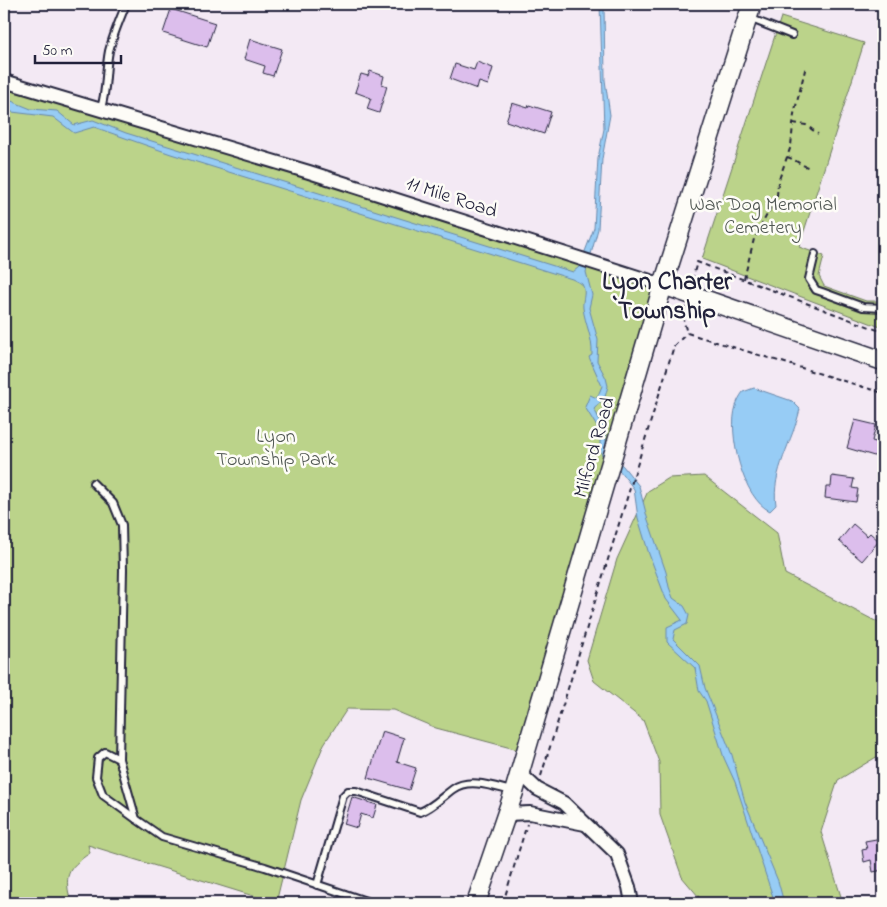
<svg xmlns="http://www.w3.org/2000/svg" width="887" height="907" font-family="'Indie Flower',sans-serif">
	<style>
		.green { fill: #bbd38a; stroke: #6e7a62 }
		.water { fill: #97ccf5; stroke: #6888ab }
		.building { fill: #dcbeec; stroke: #22223b }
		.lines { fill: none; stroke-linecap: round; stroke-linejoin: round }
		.lane-casing { stroke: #22223b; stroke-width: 10 }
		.street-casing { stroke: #22223b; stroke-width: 16 }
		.secondary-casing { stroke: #22223b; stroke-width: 21 }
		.path { stroke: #22223b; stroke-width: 2; stroke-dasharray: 5 4; stroke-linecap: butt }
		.lane { stroke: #fdfcf7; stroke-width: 6 }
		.street { stroke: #fdfcf7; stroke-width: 12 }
		.secondary { stroke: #fdfcf7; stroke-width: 18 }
		.labels { text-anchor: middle; stroke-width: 5; stroke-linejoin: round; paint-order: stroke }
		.street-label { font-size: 20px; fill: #22223b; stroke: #fdfcf7 }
		.park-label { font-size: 20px; fill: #505753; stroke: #fdfcf7 }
		.district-label { font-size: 25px; font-weight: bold; fill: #22223b; stroke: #fdfcf7 }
	</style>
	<rect width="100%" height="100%" fill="#f3e9f4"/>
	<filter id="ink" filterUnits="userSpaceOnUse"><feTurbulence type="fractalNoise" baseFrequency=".02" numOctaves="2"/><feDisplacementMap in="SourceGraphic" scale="10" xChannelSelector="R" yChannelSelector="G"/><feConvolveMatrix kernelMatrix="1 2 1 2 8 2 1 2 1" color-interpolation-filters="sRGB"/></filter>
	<g filter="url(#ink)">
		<g class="green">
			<path d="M781 17 864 43 799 247 824 256 819 276 824 286 866 301H883V328L702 259Z"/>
			<path d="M4 82 663 285 526 752 436 728 393 710 347 709 324 744 301 800 276 903 88 845 90 853C66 869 64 876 71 903H4V861L7 853 4 839Z"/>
			<path d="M704 476 777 533 785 574 883 625V753L838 780 821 832 843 903H704L682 877 660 815 659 762 643 720 594 681 587 660 617 559 648 491 669 478Z"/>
		</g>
		<g class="water">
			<path d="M600 4H604L605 80 610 115 602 159 598 229 586 272 592 295 589 308 598 340 597 361 606 378 608 386 605 397 594 409 605 430 607 452 623 466 639 486 647 517 666 572 669 587 673 598 684 606 689 615 687 624 675 630 673 639 700 666 705 688 732 755 745 802 778 881 784 903H776L774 900 735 782 724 758 706 701 699 691 695 668 667 642V627L682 620 666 599 649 554 638 518 634 489 619 470 602 455 600 450V432L585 407 590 395 597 398 602 386 589 357 592 355C593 338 585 324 583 308 582 298 587 293 582 284L572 279 171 154 94 127 74 133 53 117 4 111V98L31 109 57 111 74 125 93 120 126 133 573 272 579 267 594 228 598 158 604 129Z"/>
			<path d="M754 388 792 401 800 409C793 441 771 472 776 505L770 511C743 499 727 433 736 406 737 401 740 396 743 392Z"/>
		</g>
		<g class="building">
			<path d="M171 9 215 23 207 47 163 33Z"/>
			<path d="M250 39 282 49 273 76 263 73 265 66 244 59Z"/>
			<path d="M477 62 493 68 488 85 479 82 477 89 450 79 455 64 474 70Z"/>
			<path d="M370 71 384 76 382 84 387 86 379 113 367 109 371 98 355 92 361 74 368 76Z"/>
			<path d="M512 103 528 108 529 105 551 112 544 134 506 121Z"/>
			<path d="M855 420 876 425 872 441 883 444 881 458 847 448Z"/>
			<path d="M832 476 854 479 852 488 858 489 856 502 825 498 826 487H831Z"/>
			<path d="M853 524 867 536 870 533 879 541 862 561 839 541Z"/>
			<path d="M382 731 404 738 397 762 416 768 409 790 368 778Z"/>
			<path d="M352 797 377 805 373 818 361 814 357 828 344 824Z"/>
			<path d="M882 838 883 870 873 872 871 860 864 862 862 850 867 849 865 841Z"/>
		</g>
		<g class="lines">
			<defs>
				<g id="lane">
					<path d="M749 18 792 35"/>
					<path d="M101 108C107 90 105 71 109 51 113 35 120 19 126 4"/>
					<path d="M815 254 809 279 816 290 822 292 863 307 883 308"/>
					<path d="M93 483 113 503 122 525 123 570 119 759 136 819 162 837 265 867 372 903"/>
					<path d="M119 759 105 752 98 758 96 777 103 795 136 819"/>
					<path d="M317 885 343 796 348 791H356L420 812C433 807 442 797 453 789 469 777 495 787 512 791"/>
				</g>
				<g id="street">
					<path d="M4 81 309 172 663 285"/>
					<path d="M520 773 537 789 564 803 617 854 629 887 632 903"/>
					<path d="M507 814 530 813 585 824"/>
				</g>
				<g id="secondary">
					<path d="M663 285 883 361"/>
					<path d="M476 903 514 792 663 285 752 4"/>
				</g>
			</defs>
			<use href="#lane" class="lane-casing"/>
			<use href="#street" class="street-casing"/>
			<use href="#secondary" class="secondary-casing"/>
			<g class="path">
				<path d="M793 123 806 125 818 134"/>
				<path d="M787 157C797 160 801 166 811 168"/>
				<path d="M744 279 754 239 777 196 778 182 791 146 794 114 806 66"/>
				<path d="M692 280 697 262 883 332"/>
				<path d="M685 307 683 319 687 333 883 393"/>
				<path d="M541 776 674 346 687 333"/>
				<path d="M503 903 527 824"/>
			</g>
			<use href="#lane" class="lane"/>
			<use href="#street" class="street"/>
			<use href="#secondary" class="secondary"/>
		</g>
	</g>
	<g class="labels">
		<g class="street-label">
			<text transform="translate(452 196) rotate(18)" y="7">11 Mile Road</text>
			<text transform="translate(593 447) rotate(-74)" y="7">Milford Road</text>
		</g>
		<g class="park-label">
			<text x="763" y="210">War Dog Memorial<tspan x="763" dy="23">Cemetery</tspan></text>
			<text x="276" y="442">Lyon<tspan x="276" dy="23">Township Park</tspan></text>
		</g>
		<g class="district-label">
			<text x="667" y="289">Lyon Charter<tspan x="667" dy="29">Township</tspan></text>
		</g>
	</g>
	<rect width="887" height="907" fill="none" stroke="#fdfcf7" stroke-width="20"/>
	<rect x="10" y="10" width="867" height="887" fill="none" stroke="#22223b" stroke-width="2" filter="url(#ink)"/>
	<path d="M35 55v8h86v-8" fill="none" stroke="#22223b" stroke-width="2.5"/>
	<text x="42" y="55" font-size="15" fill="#22223b" stroke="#fdfcf7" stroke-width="4" paint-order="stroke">50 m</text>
</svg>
